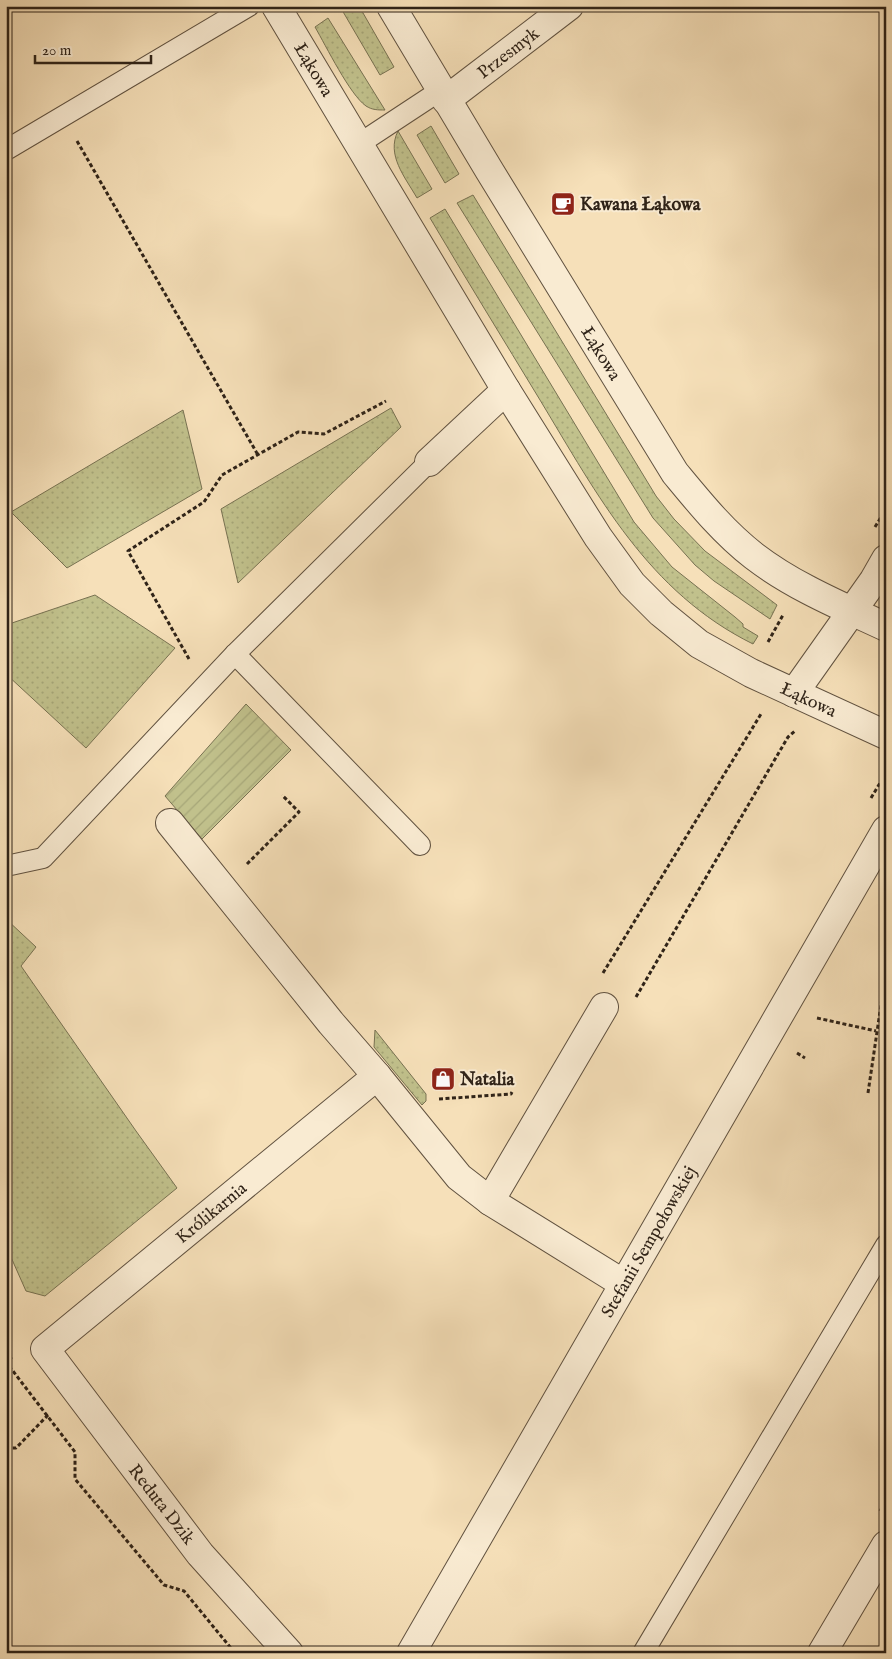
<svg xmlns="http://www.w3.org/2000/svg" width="892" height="1659" font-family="'IM FELL English',serif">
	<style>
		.grass { fill: url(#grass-dots); stroke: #787252 }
		.garden { fill: url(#garden-furrows); stroke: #787252 }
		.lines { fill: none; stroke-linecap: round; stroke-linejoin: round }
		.service-casing { stroke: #615240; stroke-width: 22 }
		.minor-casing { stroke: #615240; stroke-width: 30 }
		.tertiary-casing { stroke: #615240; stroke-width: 30 }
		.path { stroke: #2f2318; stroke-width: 3; stroke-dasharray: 4 2.5; stroke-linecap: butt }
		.service { stroke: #f9ebd2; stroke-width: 20 }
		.minor { stroke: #f9ebd2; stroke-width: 28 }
		.tertiary { stroke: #f9ebd2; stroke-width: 28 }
		.labels { text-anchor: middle; stroke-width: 4; stroke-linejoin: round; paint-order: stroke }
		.street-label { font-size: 18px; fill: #2f2318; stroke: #f9ebd2 }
		.poi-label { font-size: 18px; font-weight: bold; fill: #2f2318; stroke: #f9ebd2; text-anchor: start }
	</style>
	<defs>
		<pattern id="grass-dots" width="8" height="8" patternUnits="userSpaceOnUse" patternTransform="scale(1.25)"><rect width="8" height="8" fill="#c1c18c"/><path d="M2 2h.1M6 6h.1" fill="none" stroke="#a6a678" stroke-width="1.8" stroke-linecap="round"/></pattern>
		<pattern id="garden-furrows" width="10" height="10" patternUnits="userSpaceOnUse" patternTransform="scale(1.25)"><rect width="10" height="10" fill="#c1c18c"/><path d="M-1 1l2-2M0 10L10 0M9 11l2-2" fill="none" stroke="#a6a678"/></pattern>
	</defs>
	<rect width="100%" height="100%" fill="#f6e0b9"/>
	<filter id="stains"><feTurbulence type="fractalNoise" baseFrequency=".004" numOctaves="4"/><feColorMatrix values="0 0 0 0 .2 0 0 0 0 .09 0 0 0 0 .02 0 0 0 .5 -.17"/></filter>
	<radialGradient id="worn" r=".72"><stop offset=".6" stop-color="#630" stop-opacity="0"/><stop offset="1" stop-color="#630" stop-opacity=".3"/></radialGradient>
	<g class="grass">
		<path d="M348 6H359L394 67 380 75 342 10Z"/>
		<path d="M328 18 385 110C378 110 372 110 366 106 350 95 326 46 315 27Z"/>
		<path d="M431 126 459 174 445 183 417 135Z"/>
		<path d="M398 131 432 189 417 198C405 177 386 155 398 131Z"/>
		<path d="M473 195 656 496 674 519 705 551 777 605 770 619 714 581 695 565 653 518 457 203Z"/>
		<path d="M445 209 634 522 672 567 735 617 743 624V627L758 636 753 644C648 592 598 496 540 400 503 339 466 279 430 218Z"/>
		<path d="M391 408 401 427 238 583 221 509Z"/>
		<path d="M183 410 202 489 67 568 11 512Z"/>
		<path d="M95 595 175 648 86 748 6 674V625Z"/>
		<path d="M6 919 36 947 21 966 136 1131 177 1188 45 1296 26 1291 6 1246Z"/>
		<path d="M375 1030 426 1094V1101L422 1105 374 1047Z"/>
	</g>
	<path class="garden" d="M246 704 291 750 202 839 165 796Z"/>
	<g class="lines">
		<defs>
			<g id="service">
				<path d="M359 144 441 90"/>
				<path d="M6 150 249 6"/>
				<path d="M235 654 420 845"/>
				<path d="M6 866 43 858 235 654 429 462"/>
				<path d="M643 1653 886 1245"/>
			</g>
			<g id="minor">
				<path id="s1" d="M391 6 489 170 675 473C699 502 723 532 754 556 793 586 841 606 886 627"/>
				<path id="s2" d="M446 100 569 6"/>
				<path d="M429 462 506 390"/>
				<path d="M794 693 874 580 886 559"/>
				<path d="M170 823 331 1023 377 1076 459 1177 490 1201 624 1284"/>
				<path d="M490 1201 604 1007"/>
				<path id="s3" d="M289 1653 200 1554 45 1349 377 1076"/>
				<path id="s4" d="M411 1653 886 830"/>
				<path d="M822 1653 886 1545"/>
			</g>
			<g id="tertiary">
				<path id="s5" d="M276 6 506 390 598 537 632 584 661 613 699 644 751 673 886 735"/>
			</g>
		</defs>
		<use href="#service" class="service-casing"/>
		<use href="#minor" class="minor-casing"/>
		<use href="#tertiary" class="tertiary-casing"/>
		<g class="path">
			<path d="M77 141 258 455"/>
			<path d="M883 287 886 284"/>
			<path d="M875 527 886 509"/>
			<path d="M768 642 783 615"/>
			<path d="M189 659 128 551 204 502 222 475 298 432 324 434 386 401"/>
			<path d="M871 798 886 773"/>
			<path d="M247 864 299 812 282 795"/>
			<path d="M603 973 761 714"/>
			<path d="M636 997 788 737 796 730"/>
			<path d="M817 1018 876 1031"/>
			<path d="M797 1053 805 1058"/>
			<path d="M868 1093 886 971"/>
			<path d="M439 1099 511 1094 512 1092"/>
			<path d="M12 1357 6 1362 75 1452V1479L164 1585 184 1591 235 1653"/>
			<path d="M6 1448H16L49 1414"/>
			<path d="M880 1511 886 1501"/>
		</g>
		<use href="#service" class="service"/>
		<use href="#minor" class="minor"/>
		<use href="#tertiary" class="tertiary"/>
	</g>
	<defs>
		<symbol id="cafe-square" viewBox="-11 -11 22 22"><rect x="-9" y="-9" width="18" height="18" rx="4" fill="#8f2418" stroke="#f9ebd2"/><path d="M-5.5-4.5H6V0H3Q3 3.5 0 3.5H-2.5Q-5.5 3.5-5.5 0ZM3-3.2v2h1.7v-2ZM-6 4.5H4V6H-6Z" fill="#fff"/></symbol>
		<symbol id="shop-square" viewBox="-11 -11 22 22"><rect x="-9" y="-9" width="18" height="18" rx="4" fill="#8f2418" stroke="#f9ebd2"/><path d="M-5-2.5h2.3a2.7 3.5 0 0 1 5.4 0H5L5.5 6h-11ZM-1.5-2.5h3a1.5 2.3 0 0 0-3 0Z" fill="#fff"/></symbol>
	</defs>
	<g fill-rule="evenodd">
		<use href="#cafe-square" x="549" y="190" width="28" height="28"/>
		<use href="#shop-square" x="429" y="1065" width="28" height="28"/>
	</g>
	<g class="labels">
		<g class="street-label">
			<text dy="6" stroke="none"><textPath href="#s2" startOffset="78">Przesmyk</textPath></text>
			<text dy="6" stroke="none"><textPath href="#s5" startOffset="74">Łąkowa</textPath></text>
			<text dy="6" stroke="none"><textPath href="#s1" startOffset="406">Łąkowa</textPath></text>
			<text dy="6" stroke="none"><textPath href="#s5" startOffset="892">Łąkowa</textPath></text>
			<text dy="6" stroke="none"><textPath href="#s3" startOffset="605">Królikarnia</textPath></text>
			<text dy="6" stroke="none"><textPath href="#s4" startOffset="475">Stefanii Sempołowskiej</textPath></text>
			<text transform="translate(162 1504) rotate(52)" y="6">Reduta Dzik</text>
		</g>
		<g class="poi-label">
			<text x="580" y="210">Kawana Łąkowa</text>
			<text x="460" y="1085">Natalia</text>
		</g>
	</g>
	<rect width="892" height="1659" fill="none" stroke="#f6e0b9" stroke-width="25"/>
	<rect x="8" y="8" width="877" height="1644" fill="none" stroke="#2f2318" stroke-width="2.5"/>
	<rect x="12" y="12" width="867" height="1634" fill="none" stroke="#2f2318"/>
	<path d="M35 55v8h116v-8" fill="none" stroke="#2f2318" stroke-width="2.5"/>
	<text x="42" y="55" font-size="15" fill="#2f2318" stroke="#f9ebd2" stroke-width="4" paint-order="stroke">20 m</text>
	<rect width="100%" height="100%" filter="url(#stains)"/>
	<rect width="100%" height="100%" fill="url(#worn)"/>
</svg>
